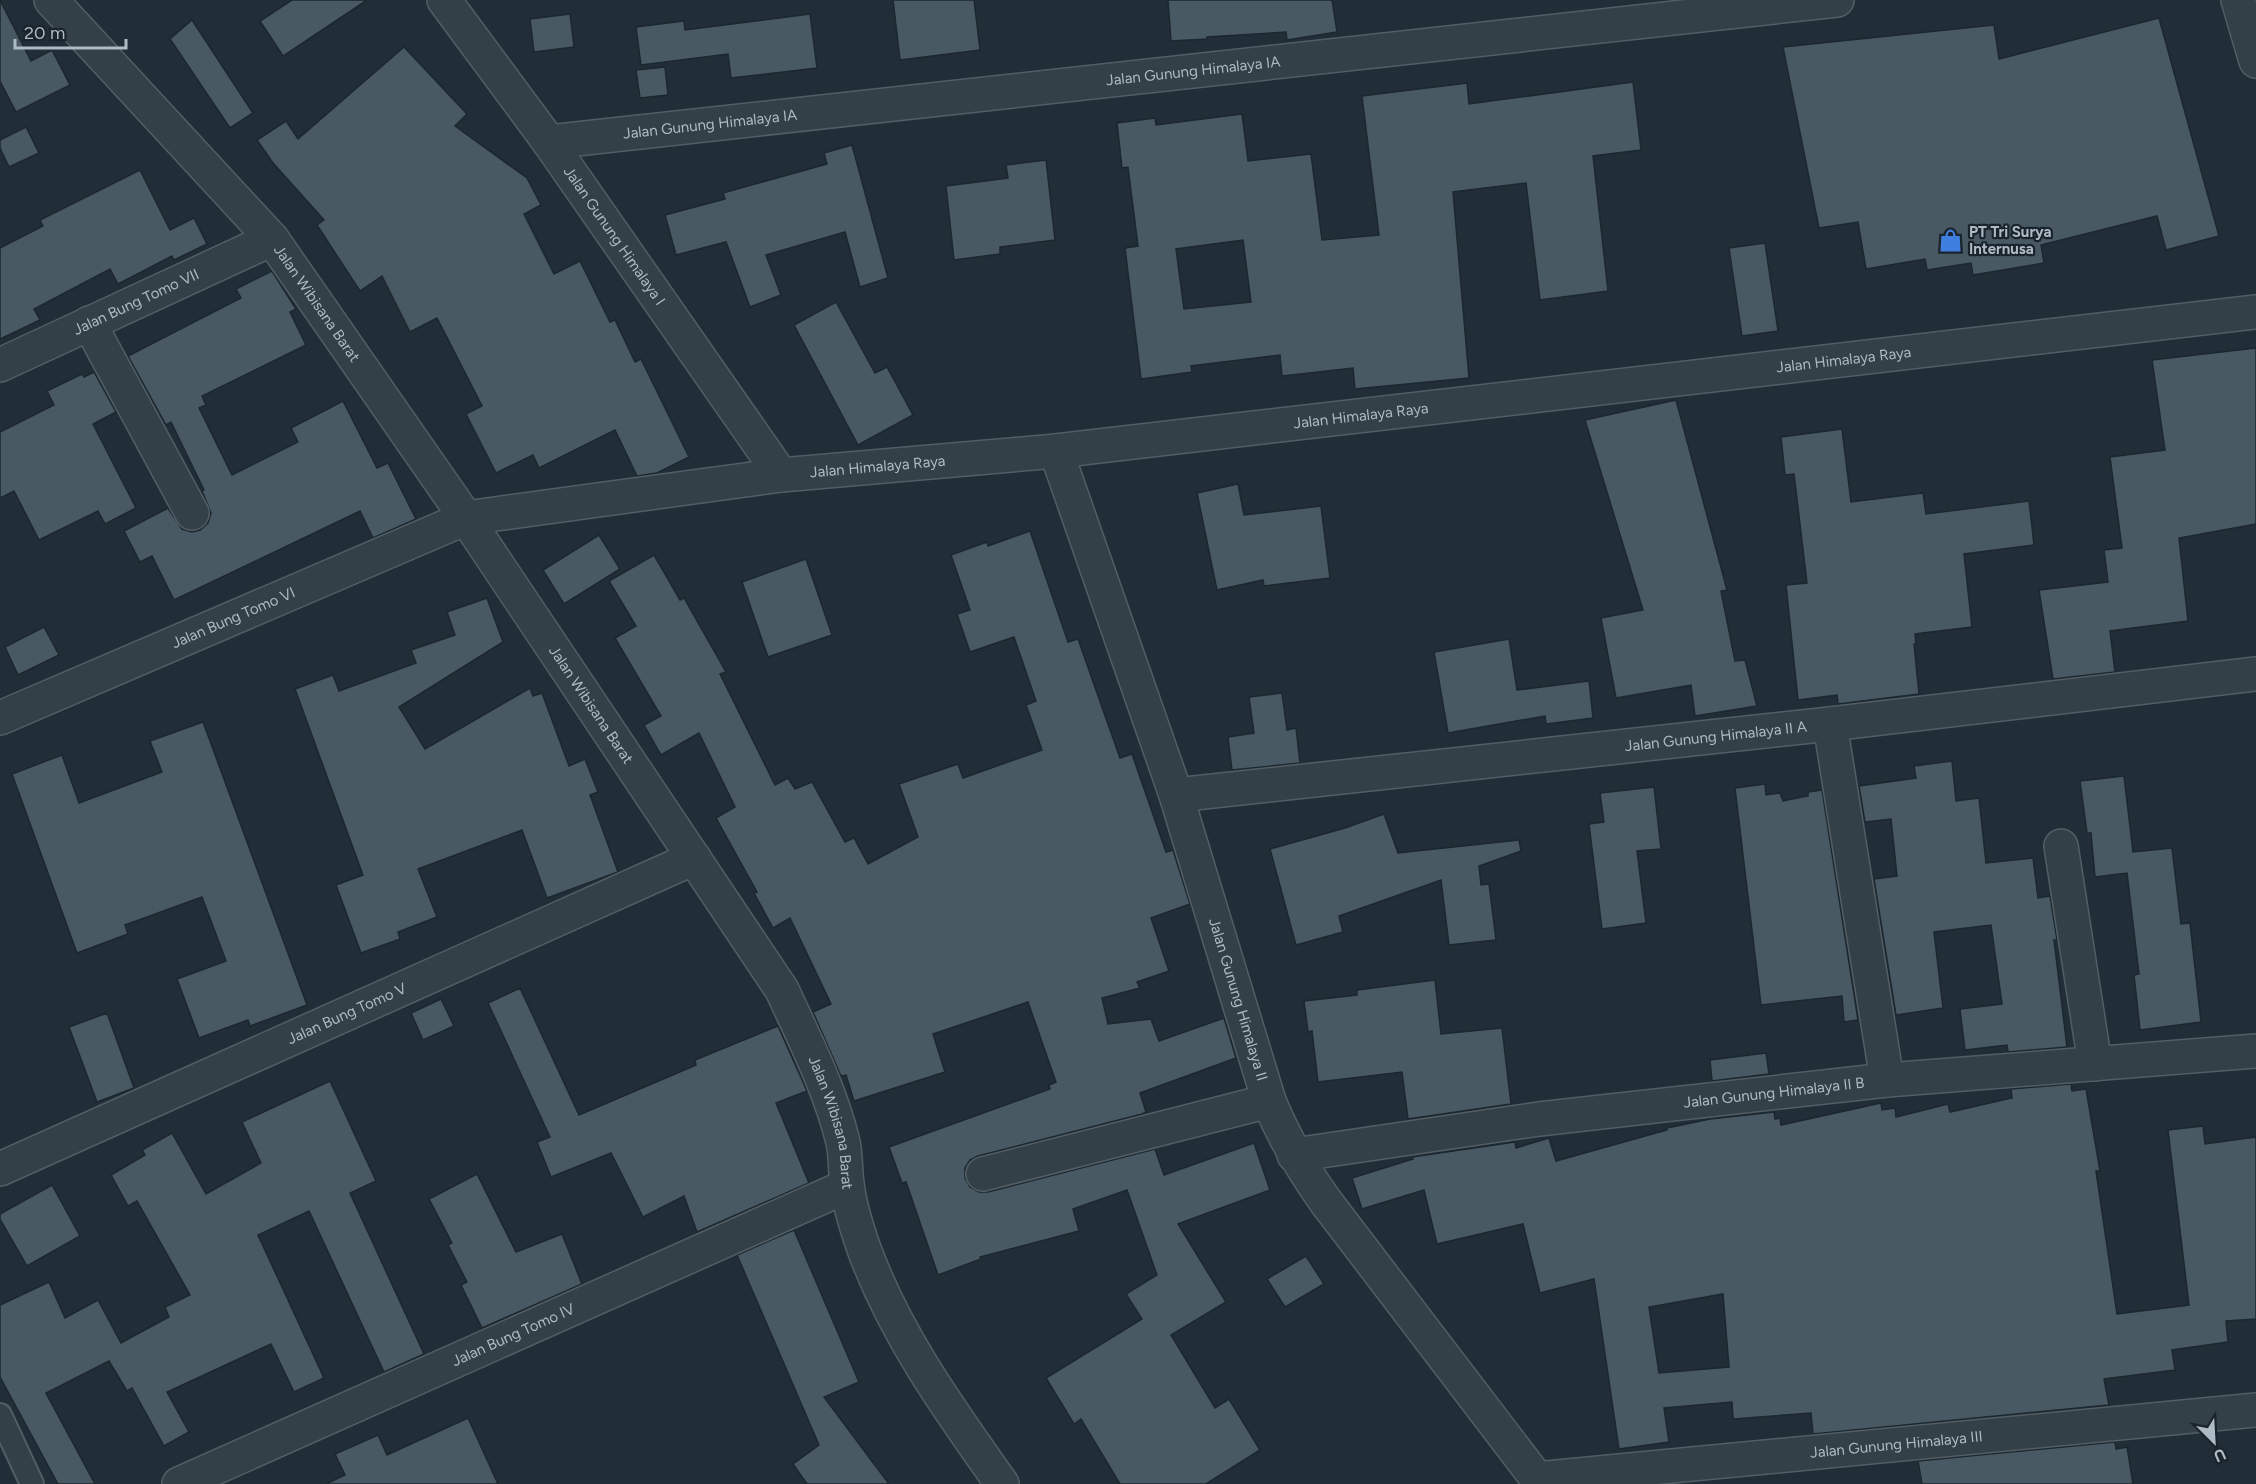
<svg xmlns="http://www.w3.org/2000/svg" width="2256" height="1484" font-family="Figtree,sans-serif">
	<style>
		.building { fill: #495963; stroke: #1c272e; stroke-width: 1.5; fill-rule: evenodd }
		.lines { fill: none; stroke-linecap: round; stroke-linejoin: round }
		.lane-casing { stroke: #525e65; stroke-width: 26 }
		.street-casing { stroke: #525e65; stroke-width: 36 }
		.lane { stroke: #344048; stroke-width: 22 }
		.street { stroke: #344048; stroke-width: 33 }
		.labels { text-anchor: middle; stroke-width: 4.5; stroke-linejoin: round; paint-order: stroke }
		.street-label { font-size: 15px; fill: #afbbc4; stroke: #1a242c }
		.poi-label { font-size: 15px; font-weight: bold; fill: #afbbc4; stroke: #1a242c; text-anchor: start }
	</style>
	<rect width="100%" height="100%" fill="#212e37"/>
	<g class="building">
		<path d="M0 0 31 61 52 50 70 85 16 112 0 81Z"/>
		<path d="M292 0H367L283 56 260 21Z"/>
		<path d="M893 0H974L980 50 900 60Z"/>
		<path d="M1168 0H1332L1337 32 1287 40 1286 32 1207 37V39L1171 41Z"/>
		<path d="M570 14 574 47 534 52 530 19Z"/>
		<path d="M810 14 817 68 731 78 728 54 641 65 636 27 684 21 685 30Z"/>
		<path d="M2159 18 2219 236 2166 250 2157 216 2041 245 2044 263 1973 275 1971 263 1927 270 1925 259 1866 269 1858 222 1819 228 1783 47 1994 25 1999 59Z"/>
		<path d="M192 20 253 113 230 128 170 39Z"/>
		<path d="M404 47 467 114 455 126 527 178 541 205 524 214 554 274 580 261 610 322 615 320 635 362 641 359 689 457 657 473 637 476 615 430 539 468 533 455 496 473 466 414 482 406 437 318 410 332 382 276 360 291 317 225 324 220 273 163 257 140 286 121 298 139Z"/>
		<path d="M665 67 668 95 640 98 636 70Z"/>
		<path d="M1633 82 1641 150 1593 156 1608 291 1540 300 1526 183 1453 192 1469 378 1355 389 1353 368 1282 376 1280 355 1191 366 1192 372 1141 379 1125 248 1138 246 1128 167 1122 168 1117 123 1155 118 1156 125 1242 114 1248 161 1311 154 1322 240 1379 235 1362 96 1467 83 1469 104ZM1243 240 1251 302 1184 309 1176 249Z"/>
		<path d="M26 127 39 153 9 167 0 148V140Z"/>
		<path d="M852 145 888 278 860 287 845 232 766 255 781 295 750 307 726 242 676 255 665 215 725 199 723 193 827 164 824 153Z"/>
		<path d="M1046 160 1055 240 1000 247V254L954 260 946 186 1008 178 1006 165Z"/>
		<path d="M140 170 170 230 194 218 207 244 174 260 172 256 118 284 110 269 34 309 40 320 0 339V248L43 226 40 220Z"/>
		<path d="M1765 243 1778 331 1742 336 1729 248Z"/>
		<path d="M272 271 296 309 290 312 306 345 202 396 206 405 199 408 232 475 298 442 291 428 343 401 377 468 388 463 416 519 373 538 360 511 174 600 152 556 140 562 124 531 168 508 182 529 192 532 200 530 208 523 211 513 202 491 204 490 171 422 166 425 128 356 241 298 236 289Z"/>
		<path d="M836 302 875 373 887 367 913 415 858 445 794 325Z"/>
		<path d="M2256 348V524L2179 538 2188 621 2110 631 2115 672 2053 679 2039 590 2108 582 2104 550 2122 548 2110 457 2165 450 2152 360Z"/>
		<path d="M94 372 116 412 93 424 136 508 105 524 98 511 39 540 14 491 0 498V432L54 405 47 391 82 374 84 377Z"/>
		<path d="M1676 400 1727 590 1721 591 1735 661 1745 660 1757 706 1695 716 1691 685 1616 698 1601 618 1643 610 1585 420Z"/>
		<path d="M1842 429 1851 502 1923 493 1926 514 2029 501 2034 545 1964 554 1972 627 1915 634 1916 644H1914L1919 694 1838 704 1837 695 1798 700 1786 585 1807 583 1794 474 1785 475 1781 437Z"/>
		<path d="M1238 484 1244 515 1321 506 1330 578 1264 586 1263 580 1217 590 1197 493Z"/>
		<path d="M1030 531 1068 642 1078 639 1120 758 1132 754 1166 852 1173 850 1190 904 1151 918 1169 971 1137 982 1140 988 1102 998 1108 1024 1151 1019 1159 1041 1224 1018 1236 1058 1140 1093 1146 1112 1142 1114 978 1156 970 1160 965 1168V1178L970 1187 979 1192H988L1155 1149 1164 1175 1254 1143 1270 1190 1178 1224 1226 1302 1171 1335 1215 1408 1229 1399 1260 1450 1206 1484H1120L1081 1419 1074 1424 1046 1378 1142 1319 1126 1294 1157 1275 1127 1190 1073 1209 1079 1231 980 1257 981 1259 938 1275 906 1182 902 1183 889 1147 1050 1089 1049 1085 1056 1082 1028 1002 933 1034 945 1072 854 1101 846 1075 841 1076 813 1012 831 1004 790 918 773 928 754 893 757 892 716 818 735 807 699 733 661 755 644 725 661 716 615 638 636 626 609 581 654 555 680 600 684 598 726 672 720 674 775 785 788 778 795 789 812 782 845 842 854 838 868 864 918 837 899 784 958 764 963 778 1042 750 1026 705 1036 701 1014 637 970 652 957 614 970 610 951 555 987 542 988 546Z"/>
		<path d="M599 535 620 569 564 604 543 570Z"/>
		<path d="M806 559 832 635 768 657 742 582Z"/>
		<path d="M487 598 503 642 399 707 425 749 530 688 533 696 542 693 569 766 585 759 598 792 590 795 618 872 547 898 522 830 418 869 437 917 398 932 400 939 361 953 336 885 363 875 295 689 333 675 339 691 416 663 411 650 455 635 447 612Z"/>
		<path d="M44 627 59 655 18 675 5 647Z"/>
		<path d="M1509 639 1517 690 1589 681 1593 718 1546 724 1545 716 1448 733 1434 652Z"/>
		<path d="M1282 693 1287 730 1296 728 1300 763 1232 770 1228 737 1254 733 1249 697Z"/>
		<path d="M203 722 307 1005 250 1026 248 1020 199 1038 177 979 226 961 202 897 125 925 128 934 77 953 12 774 62 755 79 803 162 772 150 741Z"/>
		<path d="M1952 761 1956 801 1979 798 1986 863 2033 858 2038 898 2050 896 2057 940H2054L2067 1047 2008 1052 2007 1045 1965 1050 1960 1009 2002 1004 1991 925 1934 932 1943 1008 1896 1015 1874 879 1897 876 1891 819 1865 822 1859 786 1916 778 1914 766Z"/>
		<path d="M2124 776 2133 852 2172 848 2181 924 2190 923 2201 1022 2140 1030 2134 975 2139 974 2127 873 2095 877 2091 833H2087L2080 781Z"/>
		<path d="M1765 784 1766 795 1780 793 1783 801 1808 796V792L1822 790 1858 1020 1844 1022 1842 996 1761 1005 1735 788Z"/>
		<path d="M1654 787 1661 849 1637 851 1646 923 1602 929 1589 824 1604 822 1600 793Z"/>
		<path d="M1384 814 1398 853 1519 840 1521 851 1479 866 1481 885 1489 884 1496 940 1449 945 1441 880 1339 916 1343 932 1296 945 1270 849 1345 828Z"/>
		<path d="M1435 980 1441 1034 1502 1028 1511 1104 1408 1119 1402 1072 1318 1082 1312 1031 1308 1032 1304 1001 1357 995V990Z"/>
		<path d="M520 988 579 1115 696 1065 695 1060 778 1026 807 1091 776 1103 809 1183 697 1232 684 1196 643 1217 611 1153 551 1177 537 1142 550 1137 488 1003Z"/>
		<path d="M441 999 454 1026 423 1040 411 1013Z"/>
		<path d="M107 1013 134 1088 97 1102 69 1027Z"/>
		<path d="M1766 1053 1769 1074 1712 1081 1710 1060Z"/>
		<path d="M330 1081 376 1181 350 1193 424 1354 384 1372 309 1211 258 1235 324 1378 294 1392 271 1344 167 1392 189 1432 164 1446 132 1388 127 1391 109 1361 46 1393 95 1484H58L0 1377V1305L49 1282 65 1318 98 1300 121 1343 169 1317 165 1307 190 1295 137 1201 128 1206 111 1175 145 1155 142 1150 172 1133 206 1194 261 1163 242 1122Z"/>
		<path d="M2071 1084 2072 1091 2086 1089 2100 1171H2096L2117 1314 2189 1305 2168 1130 2203 1126 2205 1144 2256 1137V1319L2226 1321 2228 1342 2172 1350 2175 1370 2104 1379 2109 1405 1813 1434 1811 1413 1733 1419 1732 1402 1664 1408 1669 1442 1619 1449 1594 1279 1540 1293 1523 1224 1437 1244 1424 1190 1362 1209 1352 1178 1413 1159 1412 1157 1515 1142 1516 1148 1549 1138 1556 1161 1667 1130V1128L1710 1119 1774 1112 1775 1119 1780 1118 1781 1125 1881 1103 1882 1110 1895 1108 1896 1117 1948 1104 1950 1112 2012 1098 2011 1089ZM1723 1294 1729 1367 1659 1373 1649 1307Z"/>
		<path d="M477 1174 516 1252 562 1234 582 1284 482 1328 461 1285 467 1282 448 1245 452 1243 429 1199Z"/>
		<path d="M52 1185 80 1236 27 1266 0 1219V1214Z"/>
		<path d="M794 1230 859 1382 824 1397 889 1484H807L793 1464 819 1445 737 1255Z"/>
		<path d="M1306 1256 1324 1284 1285 1307 1267 1279Z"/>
		<path d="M468 1418 498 1484H326L345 1475 335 1454 378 1435 387 1455Z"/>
		<path d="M2115 1442 2116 1449 2127 1447 2133 1484H1922L1918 1461Z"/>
	</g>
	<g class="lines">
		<defs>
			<path id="lane" d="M0 1415 32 1484"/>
			<g id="street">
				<path id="s1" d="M51 0 272 239 466 518 782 990C805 1040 830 1089 843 1142 846 1155 845 1170 847 1183 849 1204 857 1229 864 1249 896 1336 949 1409 1002 1484"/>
				<path id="s2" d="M444 0 549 142 781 475"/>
				<path d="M2238 0 2256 61"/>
				<path id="s3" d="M549 142 1837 0"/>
				<path d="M89 323 192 513"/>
				<path id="s4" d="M0 365 272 239"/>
				<path id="s5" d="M1056 451 1176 795 1269 1101C1284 1138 1303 1170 1326 1202L1541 1484"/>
				<path id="s6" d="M0 718 466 518 781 475 1056 451 2256 312"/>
				<path d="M1830 724 1887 1080"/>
				<path id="s7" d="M1176 795 1830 724 2256 674"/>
				<path d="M2061 846 2095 1064"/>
				<path id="s8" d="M1294 1155 1539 1119 1887 1080 2256 1051"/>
				<path id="s9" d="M0 1169 694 858"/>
				<path d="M983 1174 1269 1101"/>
				<path id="s10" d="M1536 1479 2256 1410"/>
				<path id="s11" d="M179 1484 847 1186"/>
			</g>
		</defs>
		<use href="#lane" class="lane-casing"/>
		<use href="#street" class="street-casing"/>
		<use href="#lane" class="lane"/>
		<use href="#street" class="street"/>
	</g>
	<defs>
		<symbol id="shop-bare" viewBox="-9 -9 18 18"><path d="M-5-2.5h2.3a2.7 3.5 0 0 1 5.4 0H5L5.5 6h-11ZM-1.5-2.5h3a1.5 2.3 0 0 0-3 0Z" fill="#3f7fe0" stroke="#1a242c" stroke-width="2.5" paint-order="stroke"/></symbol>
	</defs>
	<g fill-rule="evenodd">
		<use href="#shop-bare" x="1934" y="224" width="33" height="33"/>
	</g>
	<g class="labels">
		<g class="street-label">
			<text dy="5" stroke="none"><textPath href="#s3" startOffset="648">Jalan Gunung Himalaya IA</textPath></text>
			<text dy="5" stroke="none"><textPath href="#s3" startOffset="162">Jalan Gunung Himalaya IA</textPath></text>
			<text dy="5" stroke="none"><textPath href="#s2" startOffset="291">Jalan Gunung Himalaya I</textPath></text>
			<text dy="5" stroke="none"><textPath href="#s4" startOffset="150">Jalan Bung Tomo VII</textPath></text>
			<text dy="5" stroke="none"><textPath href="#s1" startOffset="404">Jalan Wibisana Barat</textPath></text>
			<text dy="5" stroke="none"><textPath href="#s6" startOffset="1894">Jalan Himalaya Raya</textPath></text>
			<text dy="5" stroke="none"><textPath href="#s6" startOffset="1408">Jalan Himalaya Raya</textPath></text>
			<text dy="5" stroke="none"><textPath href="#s6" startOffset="922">Jalan Himalaya Raya</textPath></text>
			<text dy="5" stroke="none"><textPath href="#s6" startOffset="254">Jalan Bung Tomo VI</textPath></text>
			<text dy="5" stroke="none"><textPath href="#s1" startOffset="890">Jalan Wibisana Barat</textPath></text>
			<text dy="5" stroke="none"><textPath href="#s7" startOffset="543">Jalan Gunung Himalaya II A</textPath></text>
			<text dy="5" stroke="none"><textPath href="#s5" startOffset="578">Jalan Gunung Himalaya II</textPath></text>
			<text dy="5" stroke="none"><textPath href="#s9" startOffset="380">Jalan Bung Tomo V</textPath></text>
			<text dy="5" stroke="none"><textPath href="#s8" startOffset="484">Jalan Gunung Himalaya II B</textPath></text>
			<text dy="5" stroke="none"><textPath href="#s1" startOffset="1376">Jalan Wibisana Barat</textPath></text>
			<text dy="5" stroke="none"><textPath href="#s11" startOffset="366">Jalan Bung Tomo IV</textPath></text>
			<text dy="5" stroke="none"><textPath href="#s10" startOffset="362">Jalan Gunung Himalaya III</textPath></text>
		</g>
		<g class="poi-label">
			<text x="1969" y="237">PT Tri Surya<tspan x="1969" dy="17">Internusa</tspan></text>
		</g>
	</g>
	<g transform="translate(2214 1442) rotate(156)" stroke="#1a242c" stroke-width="4.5" paint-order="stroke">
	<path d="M0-4.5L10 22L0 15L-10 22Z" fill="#afbbc4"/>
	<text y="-9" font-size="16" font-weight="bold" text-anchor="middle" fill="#afbbc4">U</text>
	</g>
	<path d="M15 39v9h111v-9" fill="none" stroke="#afbbc4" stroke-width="3"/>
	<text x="24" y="39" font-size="18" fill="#afbbc4" stroke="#1a242c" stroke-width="4.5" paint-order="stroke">20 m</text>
</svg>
